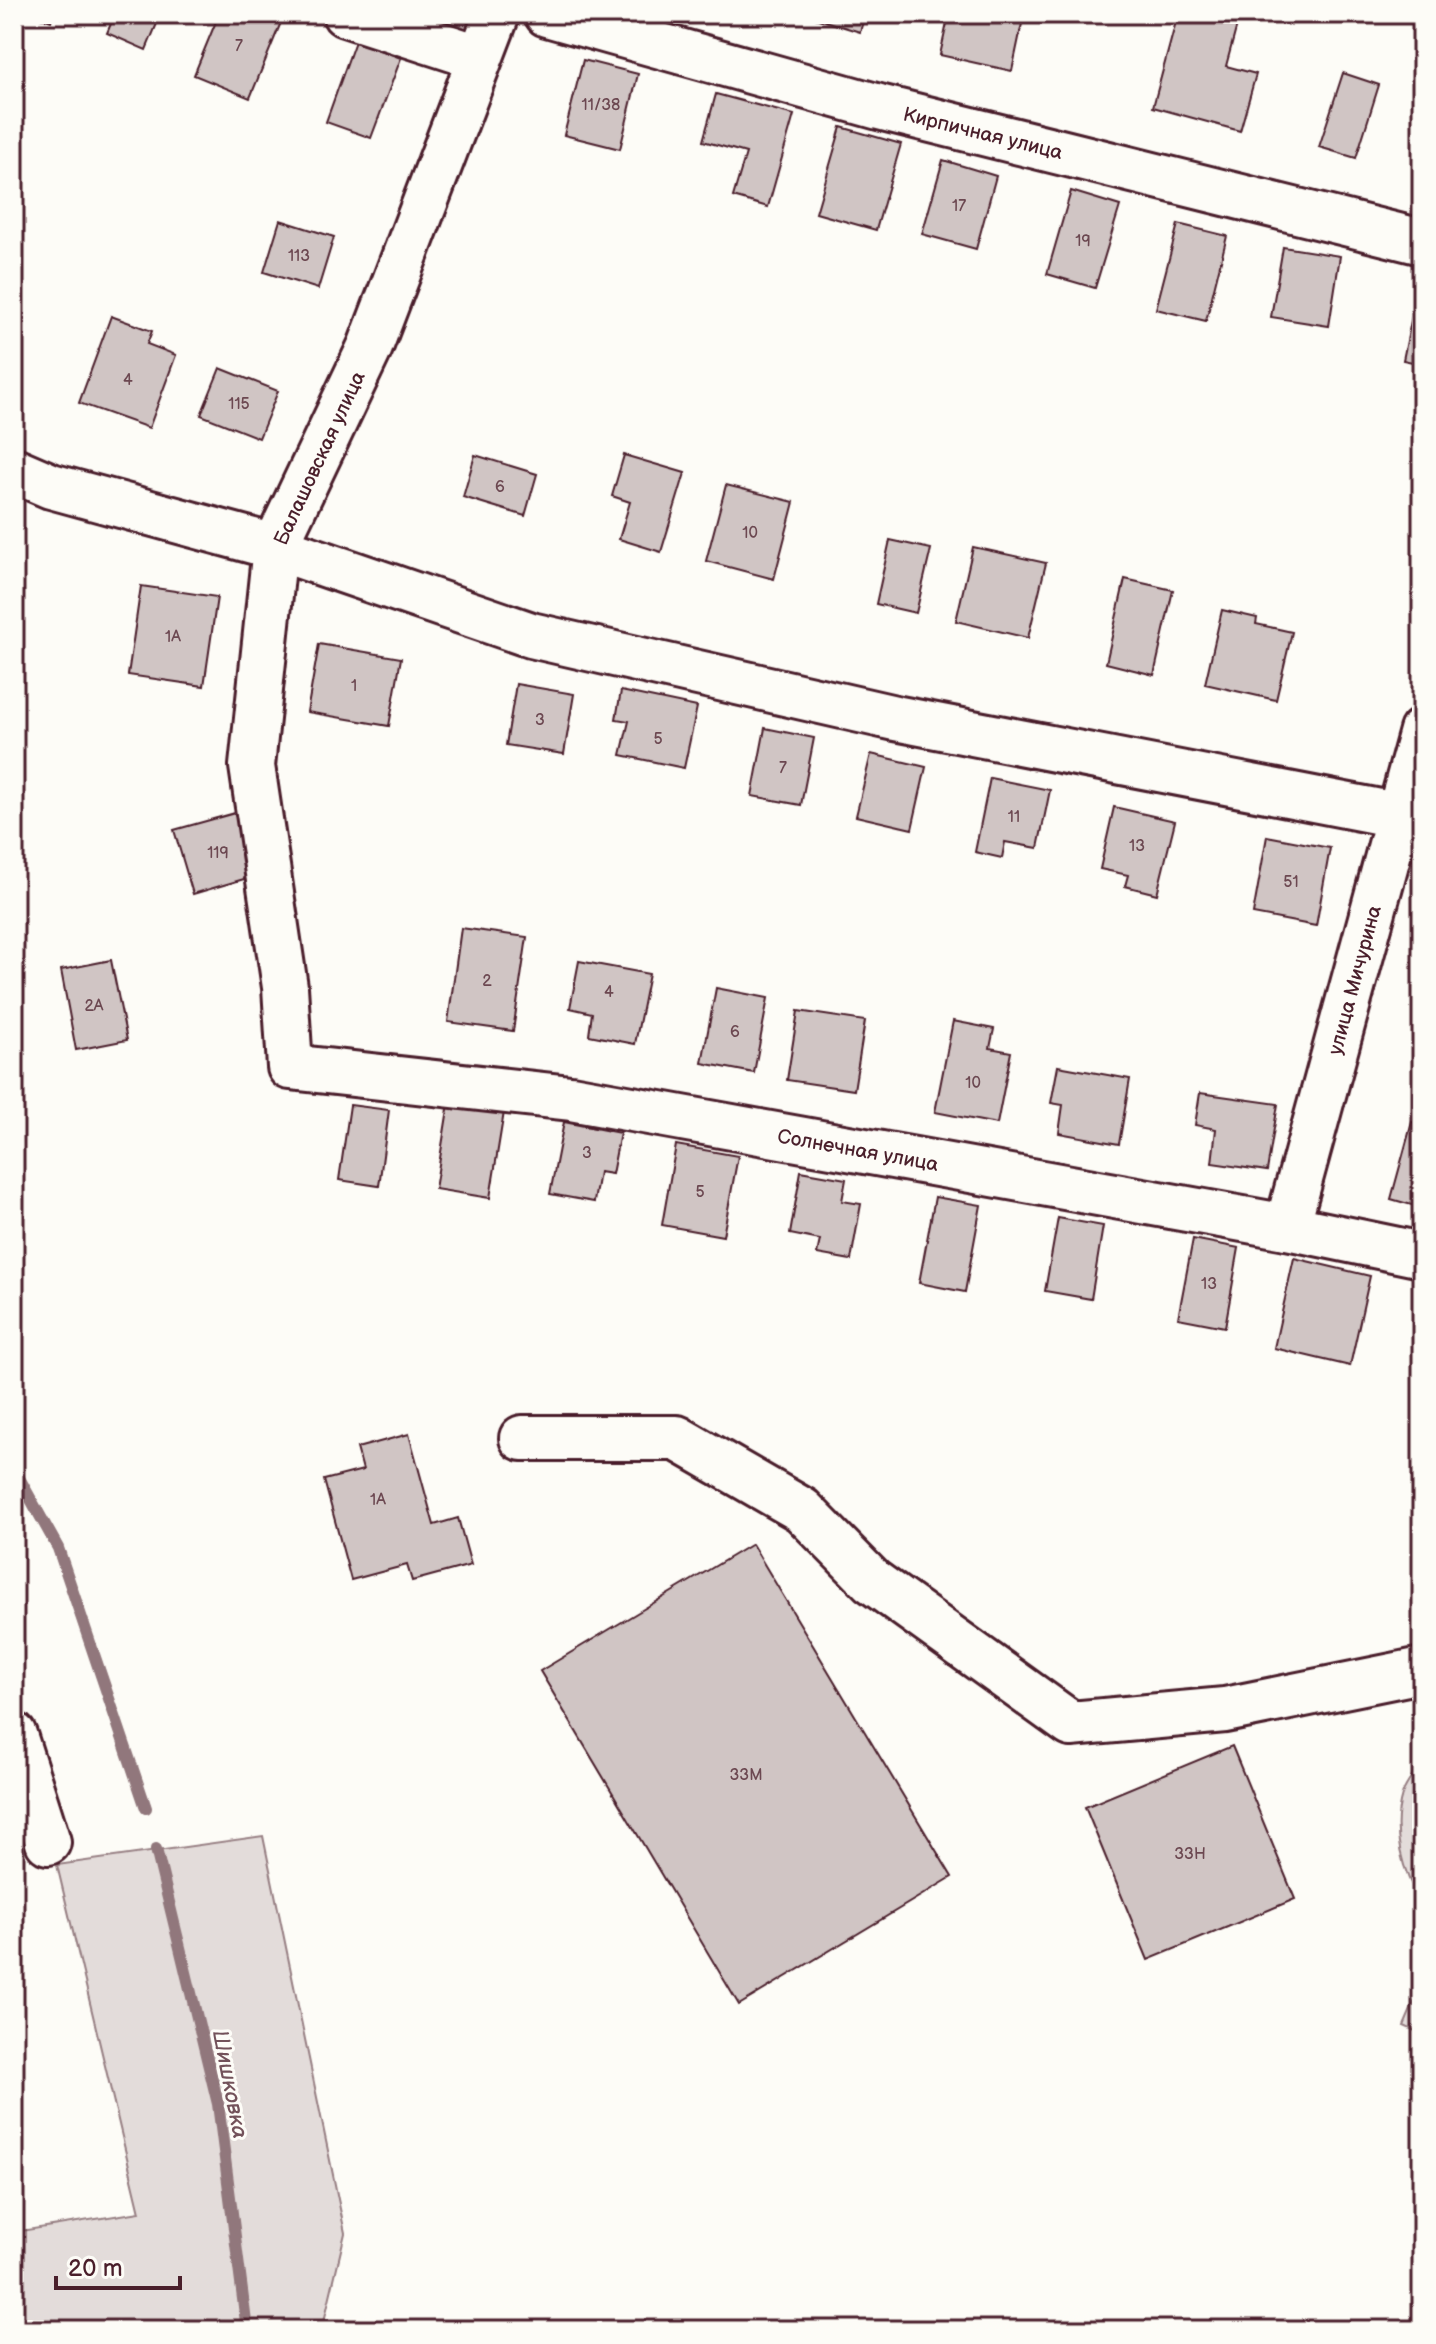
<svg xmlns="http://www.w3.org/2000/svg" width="1436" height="2344" font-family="'Balsamiq Sans',sans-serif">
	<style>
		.green { fill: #e3dcda; stroke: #967e82; stroke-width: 2 }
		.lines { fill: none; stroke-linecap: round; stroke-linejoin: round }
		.stream { stroke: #91777b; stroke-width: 12 }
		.building { fill: #d0c5c4; stroke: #4a1f2b; stroke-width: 2 }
		.minor-casing { stroke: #4a1f2b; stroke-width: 50 }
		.minor { stroke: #fdfcf7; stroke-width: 44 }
		.labels { text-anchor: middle; stroke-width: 6; stroke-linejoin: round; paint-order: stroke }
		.number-label { font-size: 16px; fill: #6c4851 }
		.street-label { font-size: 20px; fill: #4a1f2b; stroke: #fdfcf7 }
		.water-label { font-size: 22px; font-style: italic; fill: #73525a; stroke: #fdfcf7 }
	</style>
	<rect width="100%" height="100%" fill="#fdfcf7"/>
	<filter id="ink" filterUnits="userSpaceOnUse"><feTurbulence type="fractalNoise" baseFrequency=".0125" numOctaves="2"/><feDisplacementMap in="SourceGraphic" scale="16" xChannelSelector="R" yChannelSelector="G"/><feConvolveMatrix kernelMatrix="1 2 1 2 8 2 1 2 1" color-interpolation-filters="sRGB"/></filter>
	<g filter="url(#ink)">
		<g class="green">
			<path d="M1422 1763V1903C1402 1873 1391 1831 1402 1795 1405 1784 1416 1772 1422 1763Z"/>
			<path d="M263 1836 345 2233 322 2330H14V2232L140 2212 57 1865Z"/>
			<path d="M1422 1971V2034L1404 2026 1416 1998Z"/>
		</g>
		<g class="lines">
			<g class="stream">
				<path d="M14 1469 58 1548 146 1808"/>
				<path d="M156 1849 218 2104 247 2330"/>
			</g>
		</g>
		<g class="building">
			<path d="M31 14H53L51 21Z"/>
			<path d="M115 14H161L146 50 107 33Z"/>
			<path d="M219 14 284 15 250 98 194 75Z"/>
			<path d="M802 14H865L860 32Z"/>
			<path d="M949 14H1024L1012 71 940 55Z"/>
			<path d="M1178 14H1240L1226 66 1256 74 1240 131 1153 107Z"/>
			<path d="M355 41 401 58 371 138 326 122Z"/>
			<path d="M583 60 638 74 620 149 564 135Z"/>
			<path d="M1343 73 1379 85 1356 158 1319 147Z"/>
			<path d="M716 94 794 115 768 207 733 197 746 153 703 141Z"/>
			<path d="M841 127 901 144 876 230 816 213Z"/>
			<path d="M943 160 996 176 976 249 922 234Z"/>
			<path d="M1071 191 1120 206 1095 288 1047 274Z"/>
			<path d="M280 220 334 237 318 289 264 272Z"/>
			<path d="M1178 224 1227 236 1206 321 1156 309Z"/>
			<path d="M1283 247 1340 256 1329 326 1271 317Z"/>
			<path d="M1419 282H1422V364L1403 360Z"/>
			<path d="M111 316 152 331 147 344 176 355 149 428 79 403Z"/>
			<path d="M220 368 278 391 259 438 201 415Z"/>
			<path d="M475 455 537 474 525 516 463 497Z"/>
			<path d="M624 455 685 473 661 552 619 539 630 502 612 496Z"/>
			<path d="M726 485 794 502 774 579 706 561Z"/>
			<path d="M890 540 931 549 916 613 876 604Z"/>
			<path d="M973 547 1046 563 1028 638 956 621Z"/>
			<path d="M1125 579 1173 590 1154 675 1106 663Z"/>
			<path d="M141 586 217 597 204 686 128 675Z"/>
			<path d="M1222 610 1257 618 1256 624 1292 632 1276 700 1205 684Z"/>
			<path d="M319 644 401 658 389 726 307 712Z"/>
			<path d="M516 684 574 694 564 754 506 745Z"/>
			<path d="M621 691 697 707 684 768 621 755 629 721 616 719Z"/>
			<path d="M765 728 814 738 801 805 752 796Z"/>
			<path d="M871 754 926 767 912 829 856 816Z"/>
			<path d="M14 757 21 774 14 777Z"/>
			<path d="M990 778 1050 790 1038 848 1005 842 1002 858 975 852Z"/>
			<path d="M1114 807 1175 821 1157 894 1125 886 1128 875 1100 869Z"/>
			<path d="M242 811 261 874 193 894 174 830Z"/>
			<path d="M1267 836 1330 848 1316 926 1253 914Z"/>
			<path d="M461 928 527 937 513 1031 448 1022Z"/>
			<path d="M111 960 127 1040 76 1050 61 970Z"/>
			<path d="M579 961 649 974 635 1044 589 1035 592 1013 570 1008Z"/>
			<path d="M716 988 768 998 754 1073 702 1063Z"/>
			<path d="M798 1011 865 1021 854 1090 787 1080Z"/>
			<path d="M953 1021 994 1029 990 1048 1011 1052 997 1124 935 1112Z"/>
			<path d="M1058 1066 1130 1079 1119 1144 1059 1133 1063 1105 1051 1103Z"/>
			<path d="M1200 1093 1278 1104 1267 1171 1212 1163 1216 1129 1195 1125Z"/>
			<path d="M449 1103 504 1112 490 1198 435 1189Z"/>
			<path d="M350 1105 389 1110 379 1186 339 1180Z"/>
			<path d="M564 1122 620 1133 612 1174 599 1172 594 1202 550 1194Z"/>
			<path d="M1412 1122 1422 1124V1208L1391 1199Z"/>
			<path d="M676 1145 738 1156 723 1236 662 1225Z"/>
			<path d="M801 1171 846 1179 842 1201 861 1204 851 1260 817 1254 820 1240 790 1234Z"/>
			<path d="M935 1197 981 1205 965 1292 919 1283Z"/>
			<path d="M1058 1218 1103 1226 1091 1299 1045 1291Z"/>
			<path d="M1193 1239 1239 1248 1225 1327 1178 1318Z"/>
			<path d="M1294 1258 1370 1276 1350 1366 1274 1348Z"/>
			<path d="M409 1434 434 1525 458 1518 471 1565 412 1581 407 1565 351 1580 324 1480 363 1470 357 1448Z"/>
			<path d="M752 1544 952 1877 739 2005 540 1671Z"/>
			<path d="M1232 1746 1295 1899 1148 1960 1085 1807Z"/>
		</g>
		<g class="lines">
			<defs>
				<g id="minor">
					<path d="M345 14 478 57"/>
					<path id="s1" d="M497 14 370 347 275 547 252 766 285 987 290 1067 571 1098 1287 1227 1422 1255"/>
					<path id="s2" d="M547 14 879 107 1422 242"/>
					<path d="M14 470 51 486 275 547 531 635 895 718 1422 820"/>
					<path id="s3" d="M1287 1227 1422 731"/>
					<path d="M522 1438H677L802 1510 872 1581 1071 1724 1225 1710 1422 1670"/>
					<path d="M14 1735 48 1842"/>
				</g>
			</defs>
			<use href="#minor" class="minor-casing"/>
			<use href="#minor" class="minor"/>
		</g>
	</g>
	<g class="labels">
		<g class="number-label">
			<text x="239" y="51">7</text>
			<text x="601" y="110">11/38</text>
			<text x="959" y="211">17</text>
			<text x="1083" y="246">19</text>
			<text x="299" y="261">113</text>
			<text x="128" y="385">4</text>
			<text x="239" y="409">115</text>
			<text x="500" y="492">6</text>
			<text x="750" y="538">10</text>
			<text x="173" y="642">1А</text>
			<text x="354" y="691">1</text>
			<text x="540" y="725">3</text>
			<text x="658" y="744">5</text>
			<text x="783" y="773">7</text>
			<text x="1014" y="822">11</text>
			<text x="1137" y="851">13</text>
			<text x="218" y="858">119</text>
			<text x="1291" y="887">51</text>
			<text x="487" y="986">2</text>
			<text x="609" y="997">4</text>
			<text x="94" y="1011">2А</text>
			<text x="735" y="1037">6</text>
			<text x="973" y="1088">10</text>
			<text x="587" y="1158">3</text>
			<text x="700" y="1197">5</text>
			<text x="1209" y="1289">13</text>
			<text x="378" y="1505">1А</text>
			<text x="746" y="1780">33М</text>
			<text x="1190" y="1859">33Н</text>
		</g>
		<g class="street-label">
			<text dy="7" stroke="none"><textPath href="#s2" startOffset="452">Кирпичная улица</textPath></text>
			<text transform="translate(319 458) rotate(-65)" y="7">Балашовская улица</text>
			<text dy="7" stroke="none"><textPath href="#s3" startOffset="256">улица Мичурина</textPath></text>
			<text dy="7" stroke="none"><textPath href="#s1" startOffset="1676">Солнечная улица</textPath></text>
		</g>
		<g class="water-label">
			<text transform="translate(231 2084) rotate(79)" y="8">Шишковка</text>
		</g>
	</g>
	<rect width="1436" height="2344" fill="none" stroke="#fdfcf7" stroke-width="48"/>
	<rect x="24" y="24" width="1388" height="2296" fill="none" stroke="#4a1f2b" stroke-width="3" filter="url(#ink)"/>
	<path d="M56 2276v12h124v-12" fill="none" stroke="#4a1f2b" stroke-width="4"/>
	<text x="68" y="2276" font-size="24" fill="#4a1f2b" stroke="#fdfcf7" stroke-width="6" paint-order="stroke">20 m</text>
</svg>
